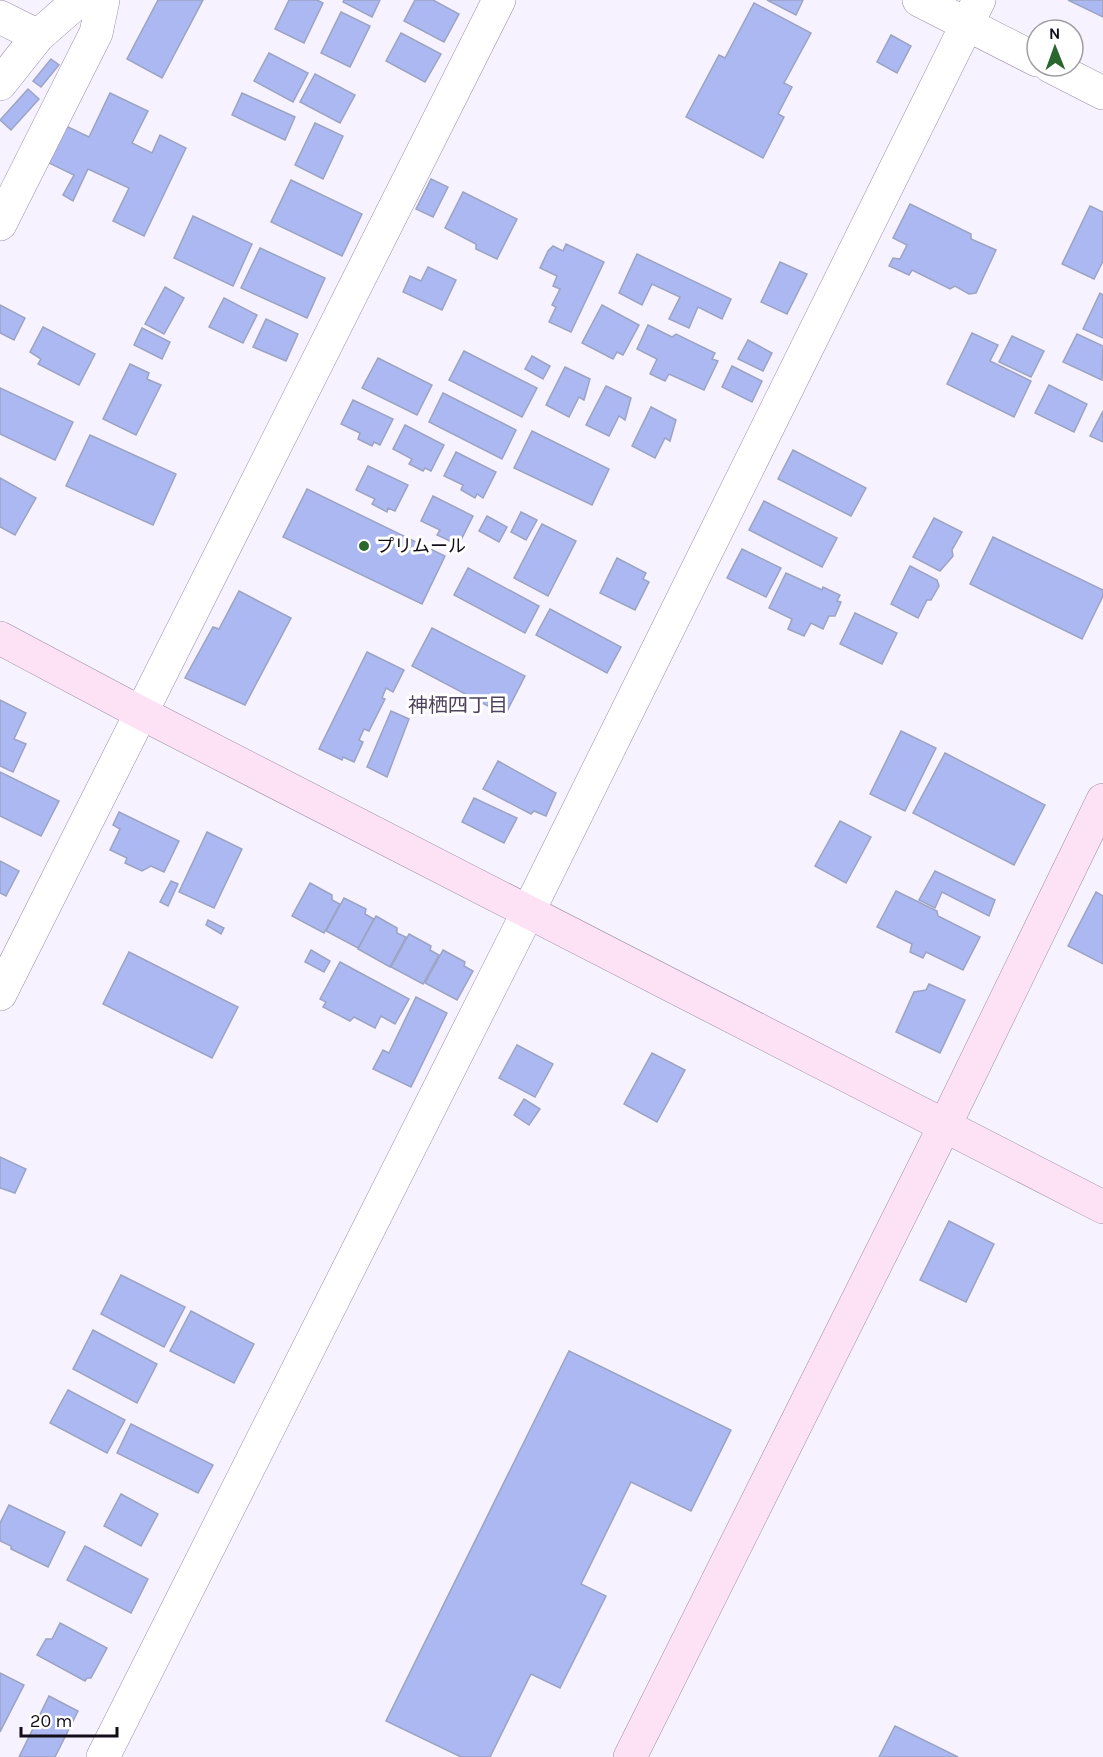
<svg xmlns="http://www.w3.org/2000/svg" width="1103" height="1757" font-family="Karla,'Noto Sans JP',sans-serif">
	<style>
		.building { fill: #abb8f1; stroke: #9ca4c3; stroke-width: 1.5 }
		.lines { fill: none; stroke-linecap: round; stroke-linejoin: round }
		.street-casing { stroke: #9c8eac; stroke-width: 34 }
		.secondary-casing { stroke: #9c8eac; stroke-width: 34 }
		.street { stroke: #fff; stroke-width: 33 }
		.secondary { stroke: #fde2f5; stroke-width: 33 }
		.poi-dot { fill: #29672f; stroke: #fff; stroke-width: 2 }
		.labels { text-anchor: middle; stroke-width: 6; stroke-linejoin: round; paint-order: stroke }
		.poi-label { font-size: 18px; fill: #120d17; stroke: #fff; text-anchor: start }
		.neighbourhood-label { font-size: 20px; fill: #4f425c; stroke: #fff }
	</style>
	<rect width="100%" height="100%" fill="#f7f2ff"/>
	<g class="building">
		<path d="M158 0H203L162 78 127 59Z"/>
		<path d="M289 0H317L323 3 304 43 275 29Z"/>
		<path d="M344 0H380L372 17 343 2Z"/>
		<path d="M415 0H433L459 14 444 42 404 21Z"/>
		<path d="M767 0H803L796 15Z"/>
		<path d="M1068 0H1103V17Z"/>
		<path d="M754 3 811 33 784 83 792 87 778 114 784 117 763 158 686 117 719 55 725 58Z"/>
		<path d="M341 12 370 26 350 67 321 53Z"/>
		<path d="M401 33 441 54 425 82 386 61Z"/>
		<path d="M891 35 911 46 897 73 877 62Z"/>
		<path d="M269 53 308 73 293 102 254 81Z"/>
		<path d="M51 59 59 65 41 87 33 81Z"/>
		<path d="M315 74 355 95 340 123 300 102Z"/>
		<path d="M28 89 39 99 11 130 0 120Z"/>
		<path d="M110 93 148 111 132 143 152 153 160 135 186 148 144 236 113 221 129 188 88 169 73 201 63 195 74 175 49 163 66 126 89 137Z"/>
		<path d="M242 93 295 117 285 140 232 115Z"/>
		<path d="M315 123 343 136 323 179 295 165Z"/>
		<path d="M431 179 448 187 433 217 416 209Z"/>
		<path d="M291 180 362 214 342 256 271 222Z"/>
		<path d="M463 192 517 219 497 259 476 249V244L445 228Z"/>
		<path d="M910 204 971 234V239L996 250 976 293 969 294 955 286 950 289 912 270 909 275 889 266 893 258 900 259 907 245 893 238Z"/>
		<path d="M1090 206 1103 212V261L1094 279 1062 264Z"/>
		<path d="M193 216 252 244 233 286 174 258Z"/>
		<path d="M566 244 604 262 571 332 549 322 556 307 552 305 560 289 553 286 557 276 540 268 548 251 553 246 563 251Z"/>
		<path d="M260 248 325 278 307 318 241 288Z"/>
		<path d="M637 254 731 299 722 319 698 307 689 328 669 319 680 297 652 284 642 305 619 293Z"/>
		<path d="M780 262 807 274 787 314 761 302Z"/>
		<path d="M428 267 456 280 442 310 403 292 410 276 421 281Z"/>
		<path d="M165 287 184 298 164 334 145 324Z"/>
		<path d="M1100 293 1103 295V338L1083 329Z"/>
		<path d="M224 298 257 315 243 343 209 327Z"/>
		<path d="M0 305 25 318 14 340 0 333Z"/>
		<path d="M602 305 639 325 623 355 617 352 613 359 582 343Z"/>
		<path d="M266 319 298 334 286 361 253 347Z"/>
		<path d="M648 325 672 337 676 334 715 353 712 359 718 361 704 390 669 374 665 381 650 374 657 359 637 349Z"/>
		<path d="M43 327 95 354 79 385 38 364 41 359 30 352Z"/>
		<path d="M142 328 170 342 162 359 134 345Z"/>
		<path d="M972 333 998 345 990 361 1031 381 1014 417 947 384Z"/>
		<path d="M1077 334 1103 346 1102 380 1063 362Z"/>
		<path d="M1012 336 1044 351 1031 377 999 362Z"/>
		<path d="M748 340 772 353 763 371 738 359Z"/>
		<path d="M464 351 537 388 522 417 449 380Z"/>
		<path d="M532 356 550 366 543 379 525 369Z"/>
		<path d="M378 358 432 385 417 415 362 388Z"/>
		<path d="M130 364 149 373 147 379 161 385 136 435 103 419Z"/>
		<path d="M732 366 762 381 752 402 722 387Z"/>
		<path d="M565 367 590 379 584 400 579 397 569 417 546 405Z"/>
		<path d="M1049 385 1087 404 1074 432 1035 413Z"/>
		<path d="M606 386 631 398 625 420 619 416 609 436 586 425Z"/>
		<path d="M0 388 73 422 55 460 0 434Z"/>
		<path d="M443 393 516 430 502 459 429 422Z"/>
		<path d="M353 400 393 419 380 445 374 442 372 446 358 439 360 433 341 424Z"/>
		<path d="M651 407 676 420 670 441 665 438 655 458 632 446Z"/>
		<path d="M1103 411V442L1090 436Z"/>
		<path d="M405 425 444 445 431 471 425 468 423 471 409 464 412 459 393 449Z"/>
		<path d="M532 431 609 469 592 505 514 468Z"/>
		<path d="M90 435 176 474 153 525 66 486Z"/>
		<path d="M793 450 866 488 851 516 778 479Z"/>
		<path d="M456 452 496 472 483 498 477 494 475 498 461 490 463 485 444 476Z"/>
		<path d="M368 466 408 485 395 511 388 508 387 512 372 504 375 499 356 490Z"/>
		<path d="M0 478 36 498 15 535 0 527Z"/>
		<path d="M307 489 445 556 422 604 283 537Z"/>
		<path d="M433 496 473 516 460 542 453 539 452 542 437 535 440 530 421 521Z"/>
		<path d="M764 501 837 538 822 567 749 530Z"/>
		<path d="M521 512 537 520 526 540 511 532Z"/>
		<path d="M487 516 507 527 499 542 479 531Z"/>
		<path d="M934 518 962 532 952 550 953 556 940 571 913 557Z"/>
		<path d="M542 524 576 541 548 596 514 578Z"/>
		<path d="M993 537 1103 590V596L1082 639 970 584Z"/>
		<path d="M742 549 781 568 766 597 727 578Z"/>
		<path d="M617 558 646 573 643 579 649 582 635 610 600 593Z"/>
		<path d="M910 566 937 580 939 586 931 600H927L918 618 891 604Z"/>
		<path d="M468 568 539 606 525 633 454 595Z"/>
		<path d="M786 573 822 590 823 587 840 595 837 601 841 602 835 616H829L823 629 811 623 804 636 788 629 792 619 769 608Z"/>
		<path d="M239 591 291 618 245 705 185 678 213 627 219 629Z"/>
		<path d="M550 609 621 647 607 673 536 635Z"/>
		<path d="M855 613 897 633 882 664 840 644Z"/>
		<path d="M432 628 525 676 505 715 412 666Z"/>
		<path d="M367 652 404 670 393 692 386 688 382 698 385 699 369 731 364 729 359 740 363 742 354 762 343 757 342 760 319 749Z"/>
		<path d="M0 700 26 713 14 739 26 744 13 772 0 766Z"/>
		<path d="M391 711 409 719 387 777 367 767Z"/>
		<path d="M901 731 936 748 905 811 870 794Z"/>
		<path d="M945 753 1045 805 1014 865 913 813Z"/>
		<path d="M498 761 556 793 546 816 534 811 531 814 483 789Z"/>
		<path d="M0 772 59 801 41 836 0 816Z"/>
		<path d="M474 798 517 818 504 843 462 822Z"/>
		<path d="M119 812 179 841 164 872 151 866 142 871 125 863 127 858 110 850 120 829 113 825Z"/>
		<path d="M840 821 871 837 846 883 815 866Z"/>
		<path d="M207 832 242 849 214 908 179 892Z"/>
		<path d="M0 861 19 871 6 896 0 893Z"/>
		<path d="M935 871 995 900 989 916 942 892 935 908 919 900Z"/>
		<path d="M171 881 178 884 168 906 160 902Z"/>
		<path d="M310 883 332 895V900L340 904 324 933 292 916Z"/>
		<path d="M896 891 937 911 938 916 980 937 963 970 926 952 923 958 910 952 912 944 877 927Z"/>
		<path d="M1096 892 1103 896V964L1068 946Z"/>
		<path d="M344 898 366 909 365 914 374 919 358 948 326 931Z"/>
		<path d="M376 916 397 928V933L406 937 390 967 358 949Z"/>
		<path d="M208 920 224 928 221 934 206 925Z"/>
		<path d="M409 934 431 946 430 950 439 955 423 984 391 967Z"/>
		<path d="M311 950 330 961 324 972 305 962Z"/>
		<path d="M443 950 465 962 464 966 473 971 457 1000 425 983Z"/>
		<path d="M129 952 238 1007 212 1058 103 1004Z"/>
		<path d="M340 962 409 999 395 1024 381 1016 375 1028 354 1017 350 1021 323 1007 326 1002 320 999Z"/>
		<path d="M929 984 965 1000 940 1053 896 1032 914 992 926 990Z"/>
		<path d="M416 997 447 1013 411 1087 373 1069 383 1050 389 1053Z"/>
		<path d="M517 1045 553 1064 535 1097 499 1078Z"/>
		<path d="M652 1053 685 1070 657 1122 624 1104Z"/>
		<path d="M524 1099 540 1109 529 1125 514 1115Z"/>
		<path d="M0 1157 26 1169 15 1193 0 1188Z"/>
		<path d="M949 1221 994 1244 966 1302 920 1280Z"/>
		<path d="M121 1275 185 1307 164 1347 101 1314Z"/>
		<path d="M191 1311 254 1344 234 1383 170 1351Z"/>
		<path d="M93 1330 157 1364 137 1403 73 1369Z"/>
		<path d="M569 1351 731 1430 691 1511 631 1482 581 1584 606 1596 560 1688 531 1674 490 1757H461L386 1721Z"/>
		<path d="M68 1390 125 1420 107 1453 50 1423Z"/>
		<path d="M131 1424 213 1465 198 1493 117 1453Z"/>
		<path d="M121 1494 158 1514 141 1546 104 1526Z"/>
		<path d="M9 1505 65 1532 48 1567 11 1549V1546L0 1541V1523Z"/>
		<path d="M85 1546 148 1579 131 1613 67 1580Z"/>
		<path d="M60 1623 107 1648 91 1678H87L85 1681 37 1655 46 1639H52Z"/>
		<path d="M0 1673 24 1685 0 1732Z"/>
		<path d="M49 1696 78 1711 55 1757H19Z"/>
		<path d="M895 1726 958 1757H879Z"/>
	</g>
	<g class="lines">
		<defs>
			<g id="street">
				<path d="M919 0 1037 60"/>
				<path d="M0 17 38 36"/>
				<path d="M1050 66 1103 93"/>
				<path d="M0 84 38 36 79 0"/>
				<path d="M0 224 96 33 103 0"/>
				<path d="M0 994 499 0"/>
				<path d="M103 1757 528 912 979 0"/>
			</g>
			<g id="secondary">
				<path d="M0 638 139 712 1103 1207"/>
				<path d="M630 1757 945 1125 1103 800"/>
			</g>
		</defs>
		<use href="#street" class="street-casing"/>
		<use href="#secondary" class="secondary-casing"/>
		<use href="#street" class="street"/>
		<use href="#secondary" class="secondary"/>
	</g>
	<circle class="poi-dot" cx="364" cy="546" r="6"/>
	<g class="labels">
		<g class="poi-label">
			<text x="376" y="552">プリムール</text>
		</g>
		<g class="neighbourhood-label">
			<text x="458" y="712">神栖四丁目</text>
		</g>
	</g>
	<g transform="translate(1055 48) rotate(359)"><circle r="28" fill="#ffffff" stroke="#a09ea2" stroke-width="1.5"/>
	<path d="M0-4.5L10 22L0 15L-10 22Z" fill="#29672f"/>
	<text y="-9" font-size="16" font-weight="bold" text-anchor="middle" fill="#120d17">N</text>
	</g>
	<path d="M21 1727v9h96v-9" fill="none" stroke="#120d17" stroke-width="3"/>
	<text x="30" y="1727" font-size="18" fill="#120d17" stroke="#ffffff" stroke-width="4.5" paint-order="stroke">20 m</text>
</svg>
